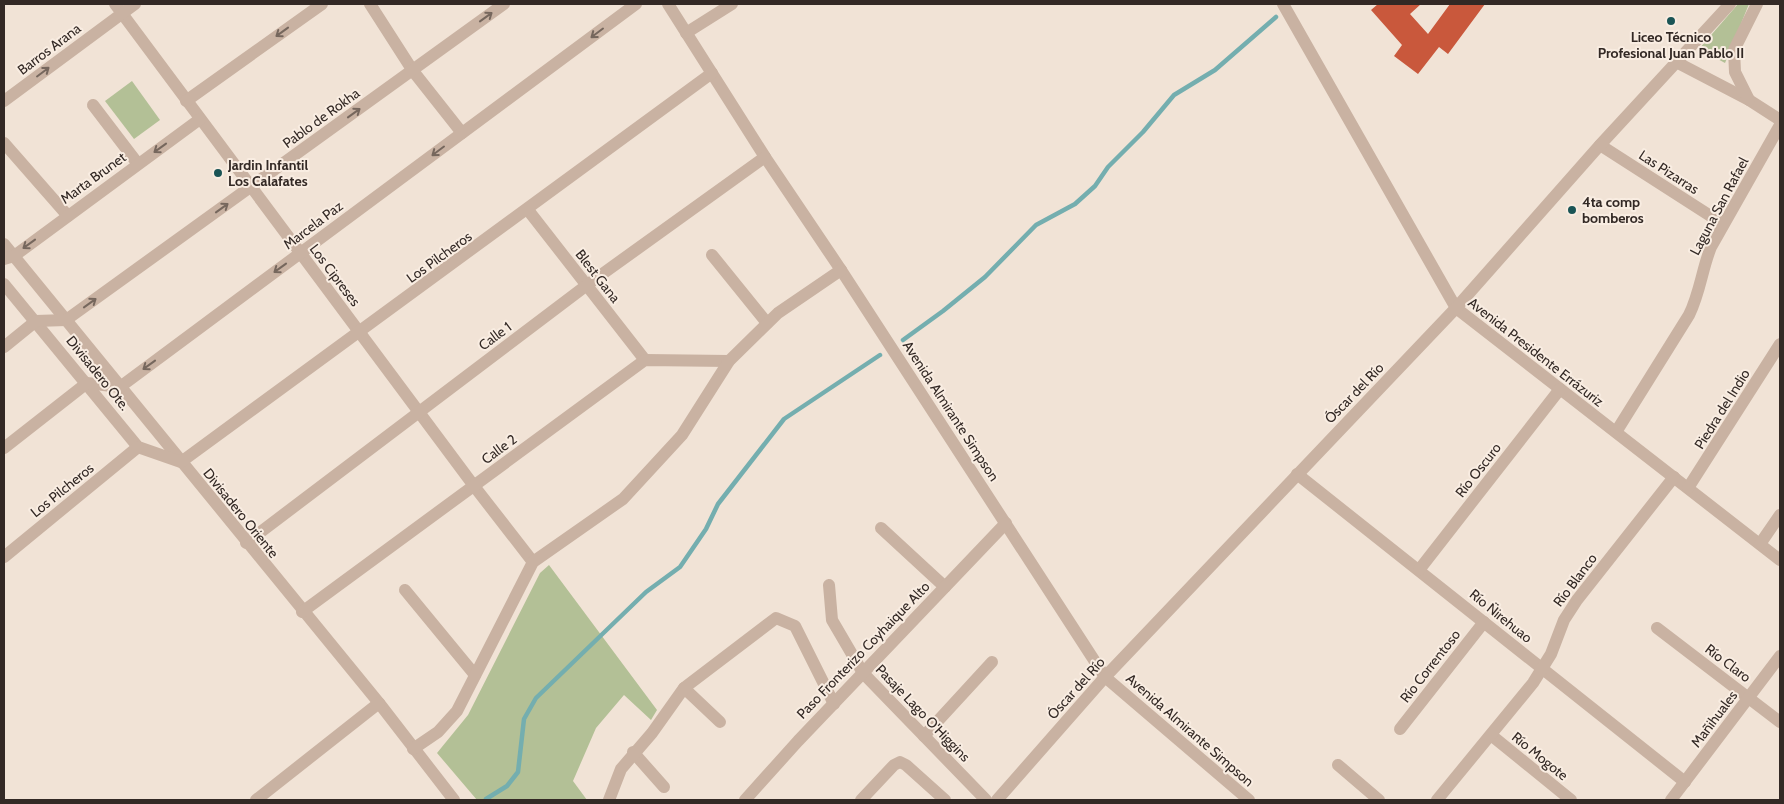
<svg xmlns="http://www.w3.org/2000/svg" width="1784" height="804" font-family="Cabin,sans-serif">
	<style>
		.green { fill: #b3c096 }
		.lines { fill: none; stroke-linecap: round; stroke-linejoin: round }
		.stream { stroke: #74aeaf; stroke-width: 4.5 }
		.building { fill: #c9583c }
		.minor { stroke: #c9b2a2; stroke-width: 12 }
		.oneway { stroke: #76675d }
		.poi-dot { fill: #1a5455; stroke: #f9ede2; stroke-width: 2 }
		.labels { text-anchor: middle; stroke-width: 4; stroke-linejoin: round; paint-order: stroke }
		.poi-label { font-size: 14px; font-weight: bold; fill: #332925; stroke: #f9ede2; text-anchor: start }
		.street-label { font-size: 14px; fill: #332925; stroke: #f9ede2 }
	</style>
	<rect width="100%" height="100%" fill="#f1e3d6"/>
	<g class="green">
		<path d="M1738 4H1749L1725 63 1699 49Z"/>
		<path d="M132 81 160 120 134 139 105 101Z"/>
		<path d="M549 565 657 710 651 720 624 695 596 728 573 781 587 800H477L437 753 468 715 540 573Z"/>
	</g>
	<g class="lines">
		<g class="stream">
			<path d="M903 340 943 311 985 277 1036 225 1075 204 1095 186 1108 167 1143 132 1174 95 1215 70 1276 17"/>
			<path d="M486 799 507 786 518 772 524 719 536 698 646 592 680 567 706 529 718 504 784 419 880 355"/>
		</g>
	</g>
	<path class="building" d="M1378 4H1421L1410 14 1428 34 1450 4H1485L1448 54 1439 47 1418 74 1394 56 1402 45 1371 10Z"/>
	<g class="lines">
		<g class="minor">
			<path d="M115 4 474 486 533 562"/>
			<path d="M370 4 413 71 462 133"/>
			<path d="M668 4 765 157 841 270 1105 677 1249 800"/>
			<path d="M1283 4 1456 308 1780 560"/>
			<path d="M686 33 732 4"/>
			<path d="M1678 63 1749 100 1780 120"/>
			<path d="M1749 100 1735 72 1734 50 1757 4"/>
			<path d="M4 101 135 4"/>
			<path d="M186 101 322 4"/>
			<path d="M93 105 138 164"/>
			<path d="M4 143 68 216"/>
			<path d="M1600 145 1723 224"/>
			<path d="M528 210 645 360"/>
			<path d="M4 244 379 703 454 800"/>
			<path d="M712 255 767 323"/>
			<path d="M4 259 14 256 200 119"/>
			<path d="M4 284 138 447 181 462 712 73"/>
			<path d="M4 347 36 321 66 320 504 4"/>
			<path d="M1616 432 1689 315C1700 293 1702 269 1711 247L1780 125"/>
			<path d="M4 448 87 383 120 387 636 4"/>
			<path d="M1297 474 1685 782"/>
			<path d="M1688 488 1780 344"/>
			<path d="M881 528 945 587"/>
			<path d="M246 543 587 285 765 157"/>
			<path d="M1760 544 1780 515"/>
			<path d="M4 557 138 447"/>
			<path d="M1419 570 1560 389"/>
			<path d="M829 585 832 620 863 673 986 800"/>
			<path d="M405 590 475 675"/>
			<path d="M302 612 645 360 729 361"/>
			<path d="M1657 628 1780 722"/>
			<path d="M684 688 720 722"/>
			<path d="M1400 729 1484 622"/>
			<path d="M1491 735 1571 800"/>
			<path d="M924 736 992 662"/>
			<path d="M413 749 438 732 457 711 533 562 623 499 682 435 729 361 778 313 841 270"/>
			<path d="M633 752 664 787"/>
			<path d="M1338 765 1379 800"/>
			<path d="M256 800 379 703"/>
			<path d="M609 800 621 769 652 733 684 688 776 618 795 626 834 704"/>
			<path d="M745 800 798 741 1006 523"/>
			<path d="M861 800 894 765 900 762 906 765 945 800"/>
			<path d="M997 800 1105 677 1456 308 1600 145 1730 4"/>
			<path d="M1437 800 1533 683 1551 654 1564 620 1577 600 1674 477"/>
			<path d="M1671 800 1780 656"/>
		</g>
	</g>
	<defs><path id="oneway-shaft" d="M-6 0H5M1.5-3L5.5 0L1.5 3" fill="none" stroke-width="1.6" stroke-linecap="round" stroke-linejoin="round" transform="scale(1.25)"/></defs>
	<g class="oneway">
		<use href="#oneway-shaft" transform="translate(486 17) rotate(-36)"/>
		<use href="#oneway-shaft" transform="translate(282 32) rotate(144)"/>
		<use href="#oneway-shaft" transform="translate(597 33) rotate(143)"/>
		<use href="#oneway-shaft" transform="translate(43 72) rotate(-37)"/>
		<use href="#oneway-shaft" transform="translate(354 113) rotate(-36)"/>
		<use href="#oneway-shaft" transform="translate(160 148) rotate(144)"/>
		<use href="#oneway-shaft" transform="translate(438 151) rotate(143)"/>
		<use href="#oneway-shaft" transform="translate(222 208) rotate(-36)"/>
		<use href="#oneway-shaft" transform="translate(29 244) rotate(144)"/>
		<use href="#oneway-shaft" transform="translate(280 268) rotate(144)"/>
		<use href="#oneway-shaft" transform="translate(90 303) rotate(-36)"/>
		<use href="#oneway-shaft" transform="translate(149 365) rotate(144)"/>
	</g>
	<g class="poi-dot">
		<circle cx="1671" cy="21" r="5"/>
		<circle cx="218" cy="173" r="5"/>
		<circle cx="1572" cy="210" r="5"/>
	</g>
	<g class="labels">
		<g class="poi-label">
			<text x="1671" y="42" text-anchor="middle">Liceo Técnico<tspan x="1671" dy="16">Profesional Juan Pablo II</tspan></text>
			<text x="228" y="170">Jardin Infantil<tspan x="228" dy="16">Los Calafates</tspan></text>
			<text x="1582" y="207">4ta comp<tspan x="1582" dy="16">bomberos</tspan></text>
		</g>
		<g class="street-label">
			<text transform="translate(49 49) rotate(-37)" y="5">Barros Arana</text>
			<text transform="translate(321 118) rotate(-36)" y="5">Pablo de Rokha</text>
			<text transform="translate(1669 172) rotate(33)" y="5">Las Pizarras</text>
			<text transform="translate(93 178) rotate(-36)" y="5">Marta Brunet</text>
			<text transform="translate(1719 206) rotate(-62)" y="5">Laguna San Rafael</text>
			<text transform="translate(313 225) rotate(-37)" y="5">Marcela Paz</text>
			<text transform="translate(439 257) rotate(-36)" y="5">Los Pilcheros</text>
			<text transform="translate(335 275) rotate(53)" y="5">Los Cipreses</text>
			<text transform="translate(598 276) rotate(52)" y="5">Blest Gana</text>
			<text transform="translate(495 336) rotate(-37)" y="5">Calle 1</text>
			<text transform="translate(1536 352) rotate(38)" y="5">Avenida Presidente Errázuriz</text>
			<text transform="translate(98 373) rotate(51)" y="5">Divisadero Ote.</text>
			<text transform="translate(1354 393) rotate(-46)" y="5">Óscar del Río</text>
			<text transform="translate(1722 409) rotate(-58)" y="5">Piedra del Indio</text>
			<text transform="translate(951 411) rotate(57)" y="5">Avenida Almirante Simpson</text>
			<text transform="translate(499 449) rotate(-36)" y="5">Calle 2</text>
			<text transform="translate(1478 470) rotate(-52)" y="5">Río Oscuro</text>
			<text transform="translate(62 490) rotate(-39)" y="5">Los Pilcheros</text>
			<text transform="translate(241 513) rotate(51)" y="5">Divisadero Oriente</text>
			<text transform="translate(1575 580) rotate(-53)" y="5">Río Blanco</text>
			<text transform="translate(1501 616) rotate(39)" y="5">Río Ñirehuao</text>
			<text transform="translate(863 650) rotate(-46)" y="5">Paso Fronterizo Coyhaique Alto</text>
			<text transform="translate(1728 663) rotate(37)" y="5">Río Claro</text>
			<text transform="translate(1430 666) rotate(-52)" y="5">Río Correntoso</text>
			<text transform="translate(1076 688) rotate(-48)" y="5">Óscar del Río</text>
			<text transform="translate(923 713) rotate(46)" y="5">Pasaje Lago O'Higgins</text>
			<text transform="translate(1714 719) rotate(-53)" y="5">Mañihuales</text>
			<text transform="translate(1190 730) rotate(41)" y="5">Avenida Almirante Simpson</text>
			<text transform="translate(1540 756) rotate(39)" y="5">Río Mogote</text>
		</g>
	</g>
	<rect width="1784" height="804" fill="none" stroke="#332925" stroke-width="10"/>
</svg>
